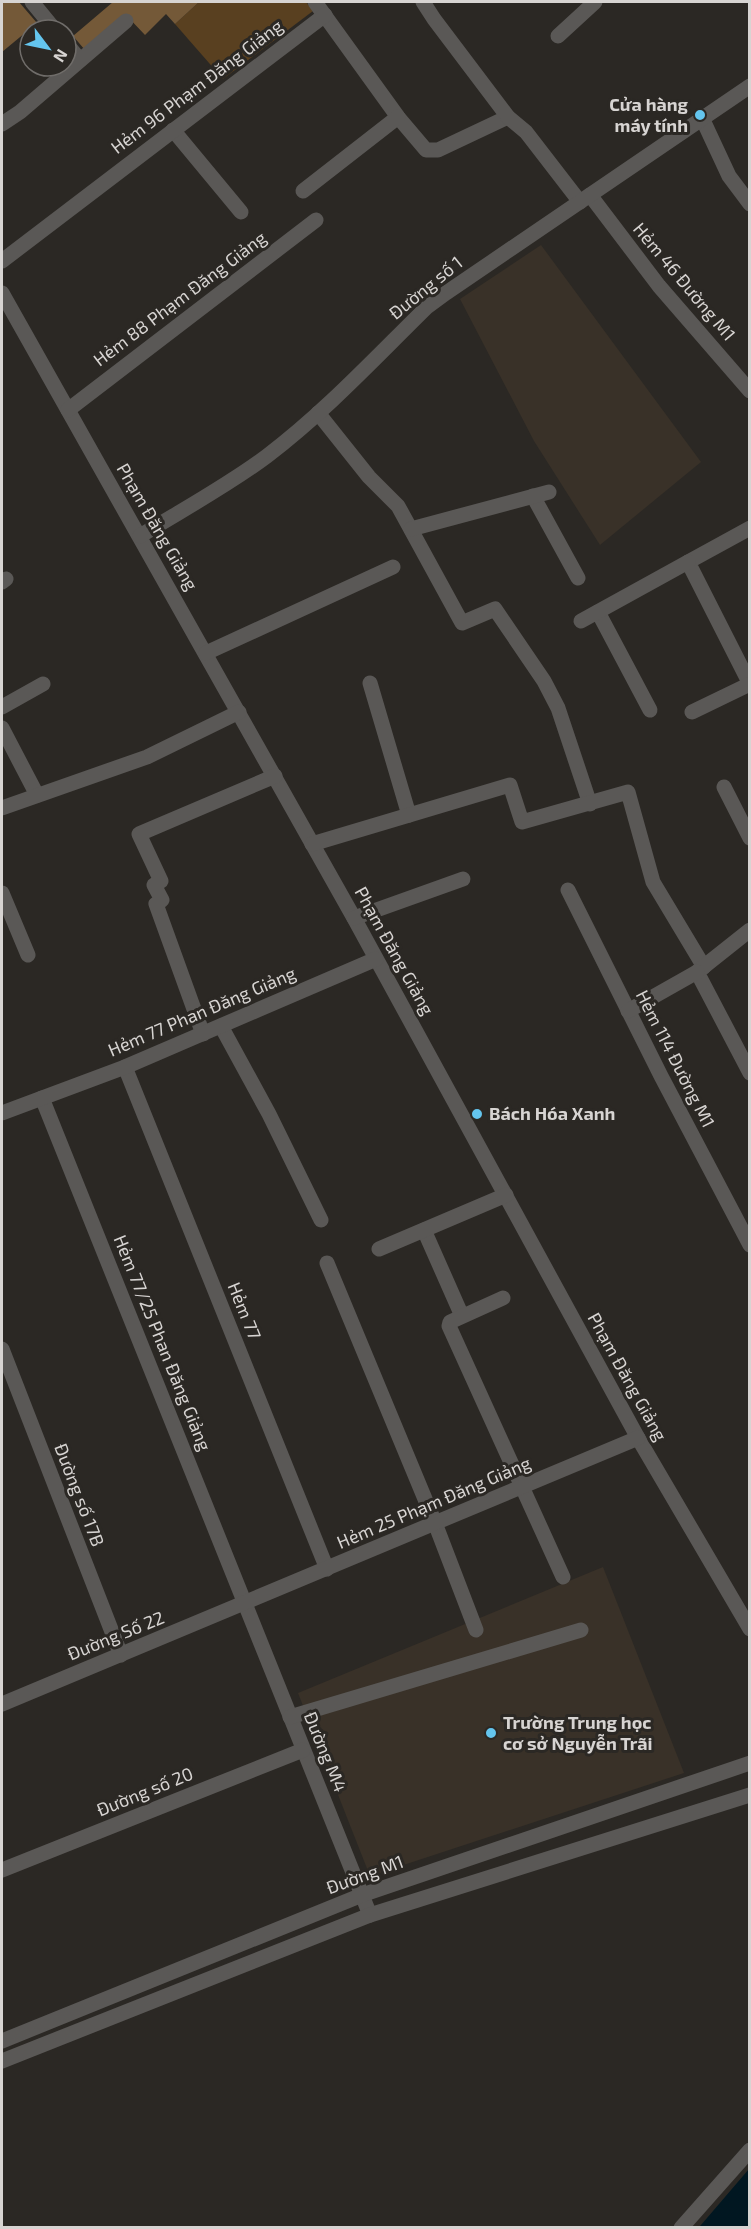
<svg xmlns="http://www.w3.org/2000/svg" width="751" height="2229" font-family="'Exo 2',sans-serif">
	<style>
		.built { fill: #393128 }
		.green { fill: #594020 }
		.forest { fill: #745938 }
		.water { fill: #011721 }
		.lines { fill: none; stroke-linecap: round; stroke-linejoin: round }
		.minor { stroke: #5a5856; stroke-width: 15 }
		.poi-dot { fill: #64c5ee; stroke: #2b2824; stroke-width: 2 }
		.labels { text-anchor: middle; stroke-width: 6; stroke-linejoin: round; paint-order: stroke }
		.street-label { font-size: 18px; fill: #d7d4d2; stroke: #2b2824 }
		.poi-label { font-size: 18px; font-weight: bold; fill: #d7d4d2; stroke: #2b2824; text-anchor: start }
	</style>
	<rect width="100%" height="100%" fill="#2b2824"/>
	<g class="built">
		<path d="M541 245 701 462 600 545 534 441 460 299Z"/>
		<path d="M603 1567 684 1773 370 1876 298 1693Z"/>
	</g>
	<path class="green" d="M199 2H306L313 11 223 79 175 24Z"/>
	<g class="forest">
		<path d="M2 2H19L37 23 2 52Z"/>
		<path d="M113 2H199L175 24 166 14 145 35 126 15 85 50 73 36Z"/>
	</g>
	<path class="water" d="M749 2169V2227H699L701 2225Z"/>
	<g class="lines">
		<g class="minor">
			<path d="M32 2 55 30"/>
			<path d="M315 2 398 117 426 150H438L508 117"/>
			<path d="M423 2 434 19 508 117 526 132 580 202"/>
			<path d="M558 36 595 2"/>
			<path d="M66 43 80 60"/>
			<path d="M702 118 729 176 750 204"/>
			<path d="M2 124 20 112 126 21"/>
			<path d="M173 130 241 212"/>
			<path d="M303 191 398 117"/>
			<path d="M590 195 659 286 750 391"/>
			<path d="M2 261 325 15"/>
			<path d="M2 293 354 918 638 1438 750 1629"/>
			<path d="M68 410 316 220"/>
			<path d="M318 413 369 477 398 506 462 623 495 609 544 681 558 708 590 804"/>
			<path d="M533 496 578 578"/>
			<path d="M750 528 688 562 750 684"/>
			<path d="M411 529 549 492"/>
			<path d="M140 536C182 510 227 486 267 456 325 412 375 358 427 307L446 293 750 86"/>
			<path d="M2 582 6 579"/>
			<path d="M598 612 650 710"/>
			<path d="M581 621 688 562"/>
			<path d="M206 653 393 567"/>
			<path d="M370 683 409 815"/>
			<path d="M2 707 43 684"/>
			<path d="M692 712 750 684"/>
			<path d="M2 728 37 795"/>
			<path d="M724 787 750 838"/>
			<path d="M2 808 147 757 239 712"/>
			<path d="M312 844 510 785 522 822 628 792 653 882 704 967"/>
			<path d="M568 890 661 1076 750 1245"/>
			<path d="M2 893 28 955"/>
			<path d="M354 918 463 879"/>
			<path d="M750 930 697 972 750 1073"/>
			<path d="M628 1011 697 972"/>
			<path d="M221 1026 269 1114 321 1220"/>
			<path d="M203 1034 156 904 162 900 154 885 161 881 139 834 275 776"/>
			<path d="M125 1067 327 1569"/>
			<path d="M42 1098 370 1915"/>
			<path d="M2 1113 125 1067 376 959"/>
			<path d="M424 1230 462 1316"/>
			<path d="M379 1249 506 1195"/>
			<path d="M327 1263 435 1523 476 1630"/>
			<path d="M503 1298 450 1322 449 1326 563 1577"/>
			<path d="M2 1349 121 1655"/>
			<path d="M2 1704 638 1438"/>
			<path d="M290 1717 581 1630"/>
			<path d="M2 1870 303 1750"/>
			<path d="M2 2041 362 1895 750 1763"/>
			<path d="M2 2061 370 1915 750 1795"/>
			<path d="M681 2228 750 2150"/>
		</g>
	</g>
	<g class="poi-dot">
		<circle cx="700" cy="115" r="6"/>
		<circle cx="477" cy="1114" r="6"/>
		<circle cx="491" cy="1733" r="6"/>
	</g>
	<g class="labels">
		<g class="street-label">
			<text transform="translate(197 87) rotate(-37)" y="6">Hẻm 96 Phạm Đăng Giảng</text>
			<text transform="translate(684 282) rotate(50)" y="6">Hẻm 46 Đường M1</text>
			<text transform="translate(426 288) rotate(-39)" y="6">Đường số 1</text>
			<text transform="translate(180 299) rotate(-37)" y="6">Hẻm 88 Phạm Đăng Giảng</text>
			<text transform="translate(157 527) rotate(60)" y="6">Phạm Đăng Giảng</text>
			<text transform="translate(394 951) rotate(61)" y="6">Phạm Đăng Giảng</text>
			<text transform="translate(202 1012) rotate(-23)" y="6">Hẻm 77 Phan Đăng Giảng</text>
			<text transform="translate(675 1059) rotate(63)" y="6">Hẻm 114 Đường M1</text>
			<text transform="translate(244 1311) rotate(68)" y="6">Hẻm 77</text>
			<text transform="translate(162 1343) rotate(68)" y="6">Hẻm 77/25 Phan Đăng Giảng</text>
			<text transform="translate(627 1377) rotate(61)" y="6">Phạm Đăng Giảng</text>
			<text transform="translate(79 1495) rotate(69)" y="6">Đường số 17B</text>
			<text transform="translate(434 1503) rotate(-23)" y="6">Hẻm 25 Phạm Đăng Giảng</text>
			<text transform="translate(116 1636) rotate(-22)" y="6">Đường Số 22</text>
			<text transform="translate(325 1752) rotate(68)" y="6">Đường M4</text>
			<text transform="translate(145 1792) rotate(-22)" y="6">Đường số 20</text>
			<text transform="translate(365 1875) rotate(-20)" y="6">Đường M1</text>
		</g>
		<g class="poi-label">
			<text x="688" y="111" text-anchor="end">Cửa hàng<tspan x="688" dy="21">máy tính</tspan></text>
			<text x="489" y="1120">Bách Hóa Xanh</text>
			<text x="503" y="1729">Trường Trung học<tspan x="503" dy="21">cơ sở Nguyễn Trãi</tspan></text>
		</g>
	</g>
	<rect width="751" height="2229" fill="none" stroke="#d7d4d2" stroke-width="6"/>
	<g transform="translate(48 48) rotate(122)"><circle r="28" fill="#2b2824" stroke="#706d6a" stroke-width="1.5"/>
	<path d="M0-4.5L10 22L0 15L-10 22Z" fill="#64c5ee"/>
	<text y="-9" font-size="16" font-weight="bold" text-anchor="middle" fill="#d7d4d2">N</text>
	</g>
</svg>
